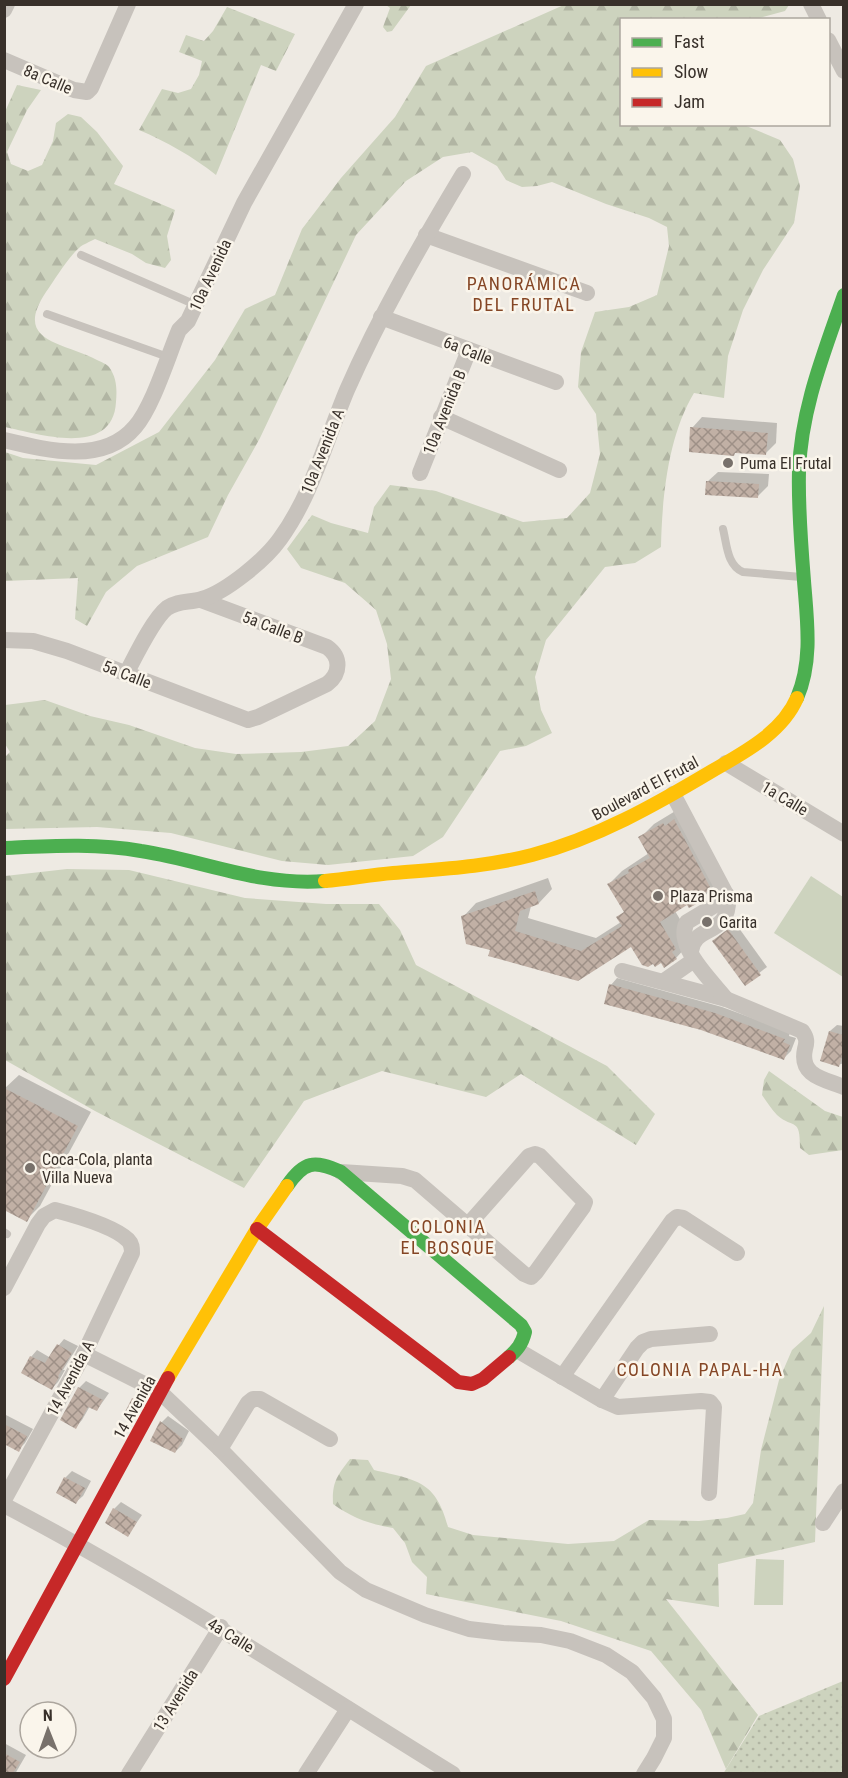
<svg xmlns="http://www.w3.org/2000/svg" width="848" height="1778" font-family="'Roboto Condensed',sans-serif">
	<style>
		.grass { fill: url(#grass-dots) }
		.forest { fill: url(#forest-firs) }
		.park { fill: #cdd3be }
		.shadow { fill: #0003 }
		.building { fill: url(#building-cross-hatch) }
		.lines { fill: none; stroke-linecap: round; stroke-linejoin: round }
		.lane { stroke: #c7c2bc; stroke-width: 8 }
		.street { stroke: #c7c2bc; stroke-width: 16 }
		.fast { stroke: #4caf50; stroke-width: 14 }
		.slow { stroke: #ffc107; stroke-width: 14 }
		.jam { stroke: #c62828; stroke-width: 14 }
		.poi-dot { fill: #78716b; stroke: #faf5eb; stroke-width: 2 }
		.labels { text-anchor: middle; stroke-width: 5; stroke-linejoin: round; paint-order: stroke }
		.street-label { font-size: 16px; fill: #38302a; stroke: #faf5eb }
		.poi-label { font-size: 16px; fill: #38302a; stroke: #faf5eb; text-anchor: start }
		.neighbourhood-label { font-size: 18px; letter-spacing: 1.5px; fill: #854625; stroke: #faf5eb }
	</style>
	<defs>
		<pattern id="grass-dots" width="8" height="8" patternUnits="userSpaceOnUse" patternTransform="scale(1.5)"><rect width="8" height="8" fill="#cdd3be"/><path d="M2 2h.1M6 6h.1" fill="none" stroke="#b1b5a3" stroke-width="1.8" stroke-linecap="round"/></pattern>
		<pattern id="forest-firs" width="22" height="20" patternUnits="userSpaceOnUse" patternTransform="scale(1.5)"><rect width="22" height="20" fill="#cdd3be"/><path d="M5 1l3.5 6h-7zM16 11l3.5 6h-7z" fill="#b1b5a3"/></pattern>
		<pattern id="building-cross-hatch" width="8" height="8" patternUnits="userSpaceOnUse" patternTransform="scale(1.5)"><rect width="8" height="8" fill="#c1b0a5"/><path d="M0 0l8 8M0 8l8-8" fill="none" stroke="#9e9087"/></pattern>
	</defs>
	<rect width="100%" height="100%" fill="#eeeae3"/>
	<path class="grass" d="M843 1681V1773L723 1774 759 1716Z"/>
	<g class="forest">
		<path d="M566 4 789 5 785 11 756 19 622 20V124L744 125 780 140 793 159 800 186 794 223 763 270 743 310 728 356 724 398 694 393C668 436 662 498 661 547L635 563 605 567 546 640 535 677 541 710 552 733 526 746 500 751 443 837 413 856 328 865 282 861 171 833 97 827 5 829V757L10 752 5 744V705L45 700 90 716 129 725 195 748 236 754 301 752 348 746 375 721 391 679 387 644 376 610 345 583 301 568 287 549 312 515 331 523 368 533 374 507 390 485 436 491 523 522 567 518 590 493 600 454 596 414 578 387 581 352 595 312 629 307 657 295 669 246 667 227 649 218 606 204 552 182 537 186 522 187 506 180 497 166 472 152 443 157 406 181 356 235 260 438 228 495 208 537 137 566 106 592 87 626 75 619 78 578 5 581V452L23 458 96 465 159 432 215 360 245 309 275 295 302 229 341 178 395 117 426 66Z"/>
		<path d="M386 5H411L392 31 387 32 383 27 390 8Z"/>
		<path d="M227 7 295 34 276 71 261 65 216 175C192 156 167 142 139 130L162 89 178 93 191 89 199 75 202 61 179 52 186 35 204 41 213 31Z"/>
		<path d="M17 85 41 90 27 110 7 152 11 164 28 171 42 165 53 141 56 123 68 114 81 117 97 132 123 166 114 184 175 210 167 236 171 260 165 268 146 263 132 254 95 239C90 242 83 244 79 248 66 260 56 278 46 292 12 343 64 342 97 360 101 362 107 364 109 367 117 378 117 390 116 402 113 458 38 434 5 427L4 114Z"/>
		<path d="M67 869 129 870 245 898 326 904H379L400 930 416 965 607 1066 655 1114 636 1145 521 1074 486 1097 382 1071 304 1101 244 1188 95 1111 5 1060V876Z"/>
		<path d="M769 1071 825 1111 843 1117V1150L809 1155 800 1148C800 1116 794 1130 777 1115 772 1110 767 1102 762 1095L764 1080Z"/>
		<path d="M824 1306 815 1542 718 1564 719 1607 666 1599 758 1715 726 1769 701 1710 651 1651 561 1621 426 1594 427 1577 412 1562 405 1543 393 1528C370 1524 352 1518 333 1504 332 1482 337 1476 350 1459L368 1460 374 1470C417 1480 436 1481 448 1527L473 1535 568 1544 614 1541 649 1520 699 1521 727 1518 745 1514 753 1503 761 1450 779 1380 792 1350 811 1333Z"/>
	</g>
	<g class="park">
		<path d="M811 876 843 897V977L774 933Z"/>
		<path d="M756 1559 784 1560 783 1605H754Z"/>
	</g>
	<g class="shadow">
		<path d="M702 417 777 423 776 443 765 454 736 452 692 428Z"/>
		<path d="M718 472 769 474 768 486 757 497 707 482Z"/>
		<path d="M677 810 714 886 701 900 687 903 675 911 689 934V944L676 958 661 961 631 945 578 979 492 949 463 917 476 903 548 878 552 889 539 903 531 906 528 918 596 938 621 922 618 918 625 911 609 884 622 871 649 853 640 838 654 824Z"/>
		<path d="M736 924 767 967 745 984 714 941Z"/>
		<path d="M617 978 722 1007 790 1032 789 1036 796 1038 791 1051 784 1058 611 985Z"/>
		<path d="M837 1025 844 1026V1063L838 1065 822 1060 830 1031Z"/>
		<path d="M19 1075 91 1112 40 1206 26 1220 4 1089Z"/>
		<path d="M64 1339 78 1346 63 1370H65L58 1382 52 1388 31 1357 37 1350 49 1357Z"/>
		<path d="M86 1381 109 1393 97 1410 90 1406 82 1420 76 1427 79 1388Z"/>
		<path d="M140 1392 145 1394 136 1410 129 1417 125 1415 134 1398Z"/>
		<path d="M4 1414 33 1429 25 1443 18 1450 4 1443Z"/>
		<path d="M168 1416 189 1431 182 1445 175 1452 152 1440 162 1422Z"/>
		<path d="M72 1471 91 1481 83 1496 76 1502 58 1492 65 1478Z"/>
		<path d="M121 1502 142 1515 128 1535 114 1509Z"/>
		<path d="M4 1743 26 1755 15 1774H4Z"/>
	</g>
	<g class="building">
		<path d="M690 427 768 433 766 455 735 453 734 456 689 452Z"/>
		<path d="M706 481 759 484 758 498 705 495Z"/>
		<path d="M674 819 711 889 699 897 702 901 689 908 687 905 660 922 676 949 672 952 677 959 664 968 661 963 655 967 653 964 648 967 642 965 631 947 578 981 488 956 490 950 466 944 461 916 535 891 539 904 520 911 515 931 581 951 622 926 616 917 624 912 607 884 629 873 628 870 650 858 638 837 663 823 665 826Z"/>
		<path d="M728 929 761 975 745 986 712 941Z"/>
		<path d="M609 984 715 1013 785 1039 783 1042 790 1045 784 1060 701 1030 604 1004Z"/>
		<path d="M829 1031 843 1035V1052L839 1067 820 1061Z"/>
		<path d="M4 1088 78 1126 27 1222 4 1210Z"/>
		<path d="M57 1344 72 1353 58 1376 59 1377 52 1390 21 1373 30 1356 45 1363Z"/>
		<path d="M78 1387 103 1400 97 1411 88 1407 76 1429 60 1420Z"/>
		<path d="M132 1398 139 1401 129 1419 123 1416Z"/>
		<path d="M160 1421 183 1439 175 1453 150 1441Z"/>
		<path d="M4 1424 27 1436 19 1452 4 1444Z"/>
		<path d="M64 1477 85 1488 76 1504 56 1493Z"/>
		<path d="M113 1508 137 1522 128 1537 105 1523Z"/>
		<path d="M4 1753 20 1762 13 1773H4Z"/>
	</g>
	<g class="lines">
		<g class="lane">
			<path d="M81 255 196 305"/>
			<path d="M47 314 168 357"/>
			<path d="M723 529C727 545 727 565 743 572L801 577"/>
			<path d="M4 1232 7 1234"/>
		</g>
		<g class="street">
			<path d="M811 4 819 20"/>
			<path d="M4 10 7 4"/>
			<path d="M828 40 844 71"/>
			<path d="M4 60 74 90 87 92 91 88 128 4"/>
			<path d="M426 235 587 293"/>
			<path d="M381 317 556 382"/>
			<path d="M441 417 559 470"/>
			<path d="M4 440C46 450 103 465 135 427 153 406 168 356 179 330L188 321 244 203 356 4"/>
			<path d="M420 473 469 350"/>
			<path d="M4 640 33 641 67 651 248 720 258 717 327 684C341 673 341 657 327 647L201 600"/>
			<path d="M126 674C135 657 153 619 167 608 179 600 189 603 202 599 226 592 265 560 280 539 312 495 326 440 347 390 380 315 421 244 463 174"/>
			<path d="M726 763 844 834"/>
			<path d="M673 794 728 898C730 937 694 924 691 951"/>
			<path d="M622 971 726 999 802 1031C807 1038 807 1042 805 1049 799 1076 824 1079 844 1087"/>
			<path d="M664 981 694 960"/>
			<path d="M726 999C712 981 674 946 687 922L722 901 727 895"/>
			<path d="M341 1172 402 1176 415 1180 524 1274 531 1277 536 1272 583 1207 585 1202 540 1156 535 1154 529 1156 468 1225"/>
			<path d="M4 1288 38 1224 44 1216 55 1210C74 1215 114 1226 128 1240 132 1244 132 1248 132 1253L84 1354 4 1500"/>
			<path d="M517 1350 602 1400 618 1407 701 1401 710 1402 714 1407 709 1493"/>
			<path d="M84 1354 160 1392 220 1449 340 1572 366 1590 425 1615 469 1629 503 1633 541 1635 570 1641 606 1655 632 1672 654 1698 664 1719V1738L654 1758 644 1774"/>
			<path d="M562 1377 672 1221 677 1217 683 1218 737 1253"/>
			<path d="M602 1400 637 1348 643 1342 651 1339 710 1334"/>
			<path d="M220 1449 248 1403 253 1399H260L330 1439"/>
			<path d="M4 1505C159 1586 304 1682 453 1774"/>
			<path d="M823 1523 844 1491"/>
			<path d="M129 1774 221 1627"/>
			<path d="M306 1774 348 1709"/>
		</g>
		<g class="fast">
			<path d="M797 698C813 661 807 620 804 581 801 544 798 508 799 471 801 409 824 353 844 295"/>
			<path d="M4 848C50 846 96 843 141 851 206 861 257 886 325 881"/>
			<path d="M287 1186C304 1161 314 1160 341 1172L521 1325 525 1332C522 1344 517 1350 509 1357"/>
		</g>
		<g class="slow">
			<path d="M325 881C348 879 370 875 393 873 440 869 486 867 532 855 597 838 655 805 712 771 743 753 782 733 797 698"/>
			<path d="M168 1378 257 1229 287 1186"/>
		</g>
		<g class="jam">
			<path d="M257 1229 458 1382 472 1384 483 1379 509 1357"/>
			<path d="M4 1679 168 1378"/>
		</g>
	</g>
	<g class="poi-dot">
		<circle cx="728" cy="463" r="6"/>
		<circle cx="658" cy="896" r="6"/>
		<circle cx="707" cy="922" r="6"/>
		<circle cx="30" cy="1168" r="6"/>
	</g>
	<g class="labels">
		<g class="street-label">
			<text transform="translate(48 79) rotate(23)" y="6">8a Calle</text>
			<text transform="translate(210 275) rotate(-65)" y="6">10a Avenida</text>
			<text transform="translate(468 350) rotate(21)" y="6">6a Calle</text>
			<text transform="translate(444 412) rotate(-68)" y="6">10a Avenida B</text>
			<text transform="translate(322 451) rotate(-68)" y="6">10a Avenida A</text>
			<text transform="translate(273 627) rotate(21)" y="6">5a Calle B</text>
			<text transform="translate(127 674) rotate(21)" y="6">5a Calle</text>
			<text transform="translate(645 788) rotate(-28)" y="6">Boulevard El Frutal</text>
			<text transform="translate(785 798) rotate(31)" y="6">1a Calle</text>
			<text transform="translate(70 1378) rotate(-62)" y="6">14 Avenida A</text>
			<text transform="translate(134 1407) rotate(-61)" y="6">14 Avenida</text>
			<text transform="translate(231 1635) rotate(32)" y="6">4a Calle</text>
			<text transform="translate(175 1700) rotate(-58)" y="6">13 Avenida</text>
		</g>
		<g class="poi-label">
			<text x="740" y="469">Puma El Frutal</text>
			<text x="670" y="902">Plaza Prisma</text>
			<text x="719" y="928">Garita</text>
			<text x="42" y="1165">Coca-Cola, planta<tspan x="42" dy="18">Villa Nueva</tspan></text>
		</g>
		<g class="neighbourhood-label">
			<text x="524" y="290">PANORÁMICA<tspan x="524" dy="21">DEL FRUTAL</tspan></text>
			<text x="448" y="1233">COLONIA<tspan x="448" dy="21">EL BOSQUE</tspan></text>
			<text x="700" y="1376">COLONIA PAPAL-HA</text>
		</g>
	</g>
	<rect width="848" height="1778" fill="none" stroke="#38302a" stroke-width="12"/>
	<rect x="620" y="18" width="210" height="108" fill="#faf5eb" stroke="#aca69e" stroke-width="1.5"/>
	<rect x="632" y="38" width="30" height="9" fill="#4caf50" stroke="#aca69e" stroke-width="1.5"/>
	<text x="674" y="48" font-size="18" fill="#38302a">Fast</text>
	<rect x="632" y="68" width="30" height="9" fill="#ffc107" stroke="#aca69e" stroke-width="1.5"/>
	<text x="674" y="78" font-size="18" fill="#38302a">Slow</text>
	<rect x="632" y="98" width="30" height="9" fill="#c62828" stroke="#aca69e" stroke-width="1.5"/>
	<text x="674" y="108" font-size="18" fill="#38302a">Jam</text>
	<g transform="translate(48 1730) rotate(359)"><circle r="28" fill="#faf5eb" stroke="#aca69e" stroke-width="1.5"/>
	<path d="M0-4.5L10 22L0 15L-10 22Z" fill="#78716b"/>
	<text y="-9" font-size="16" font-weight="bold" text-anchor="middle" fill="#38302a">N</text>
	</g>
</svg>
